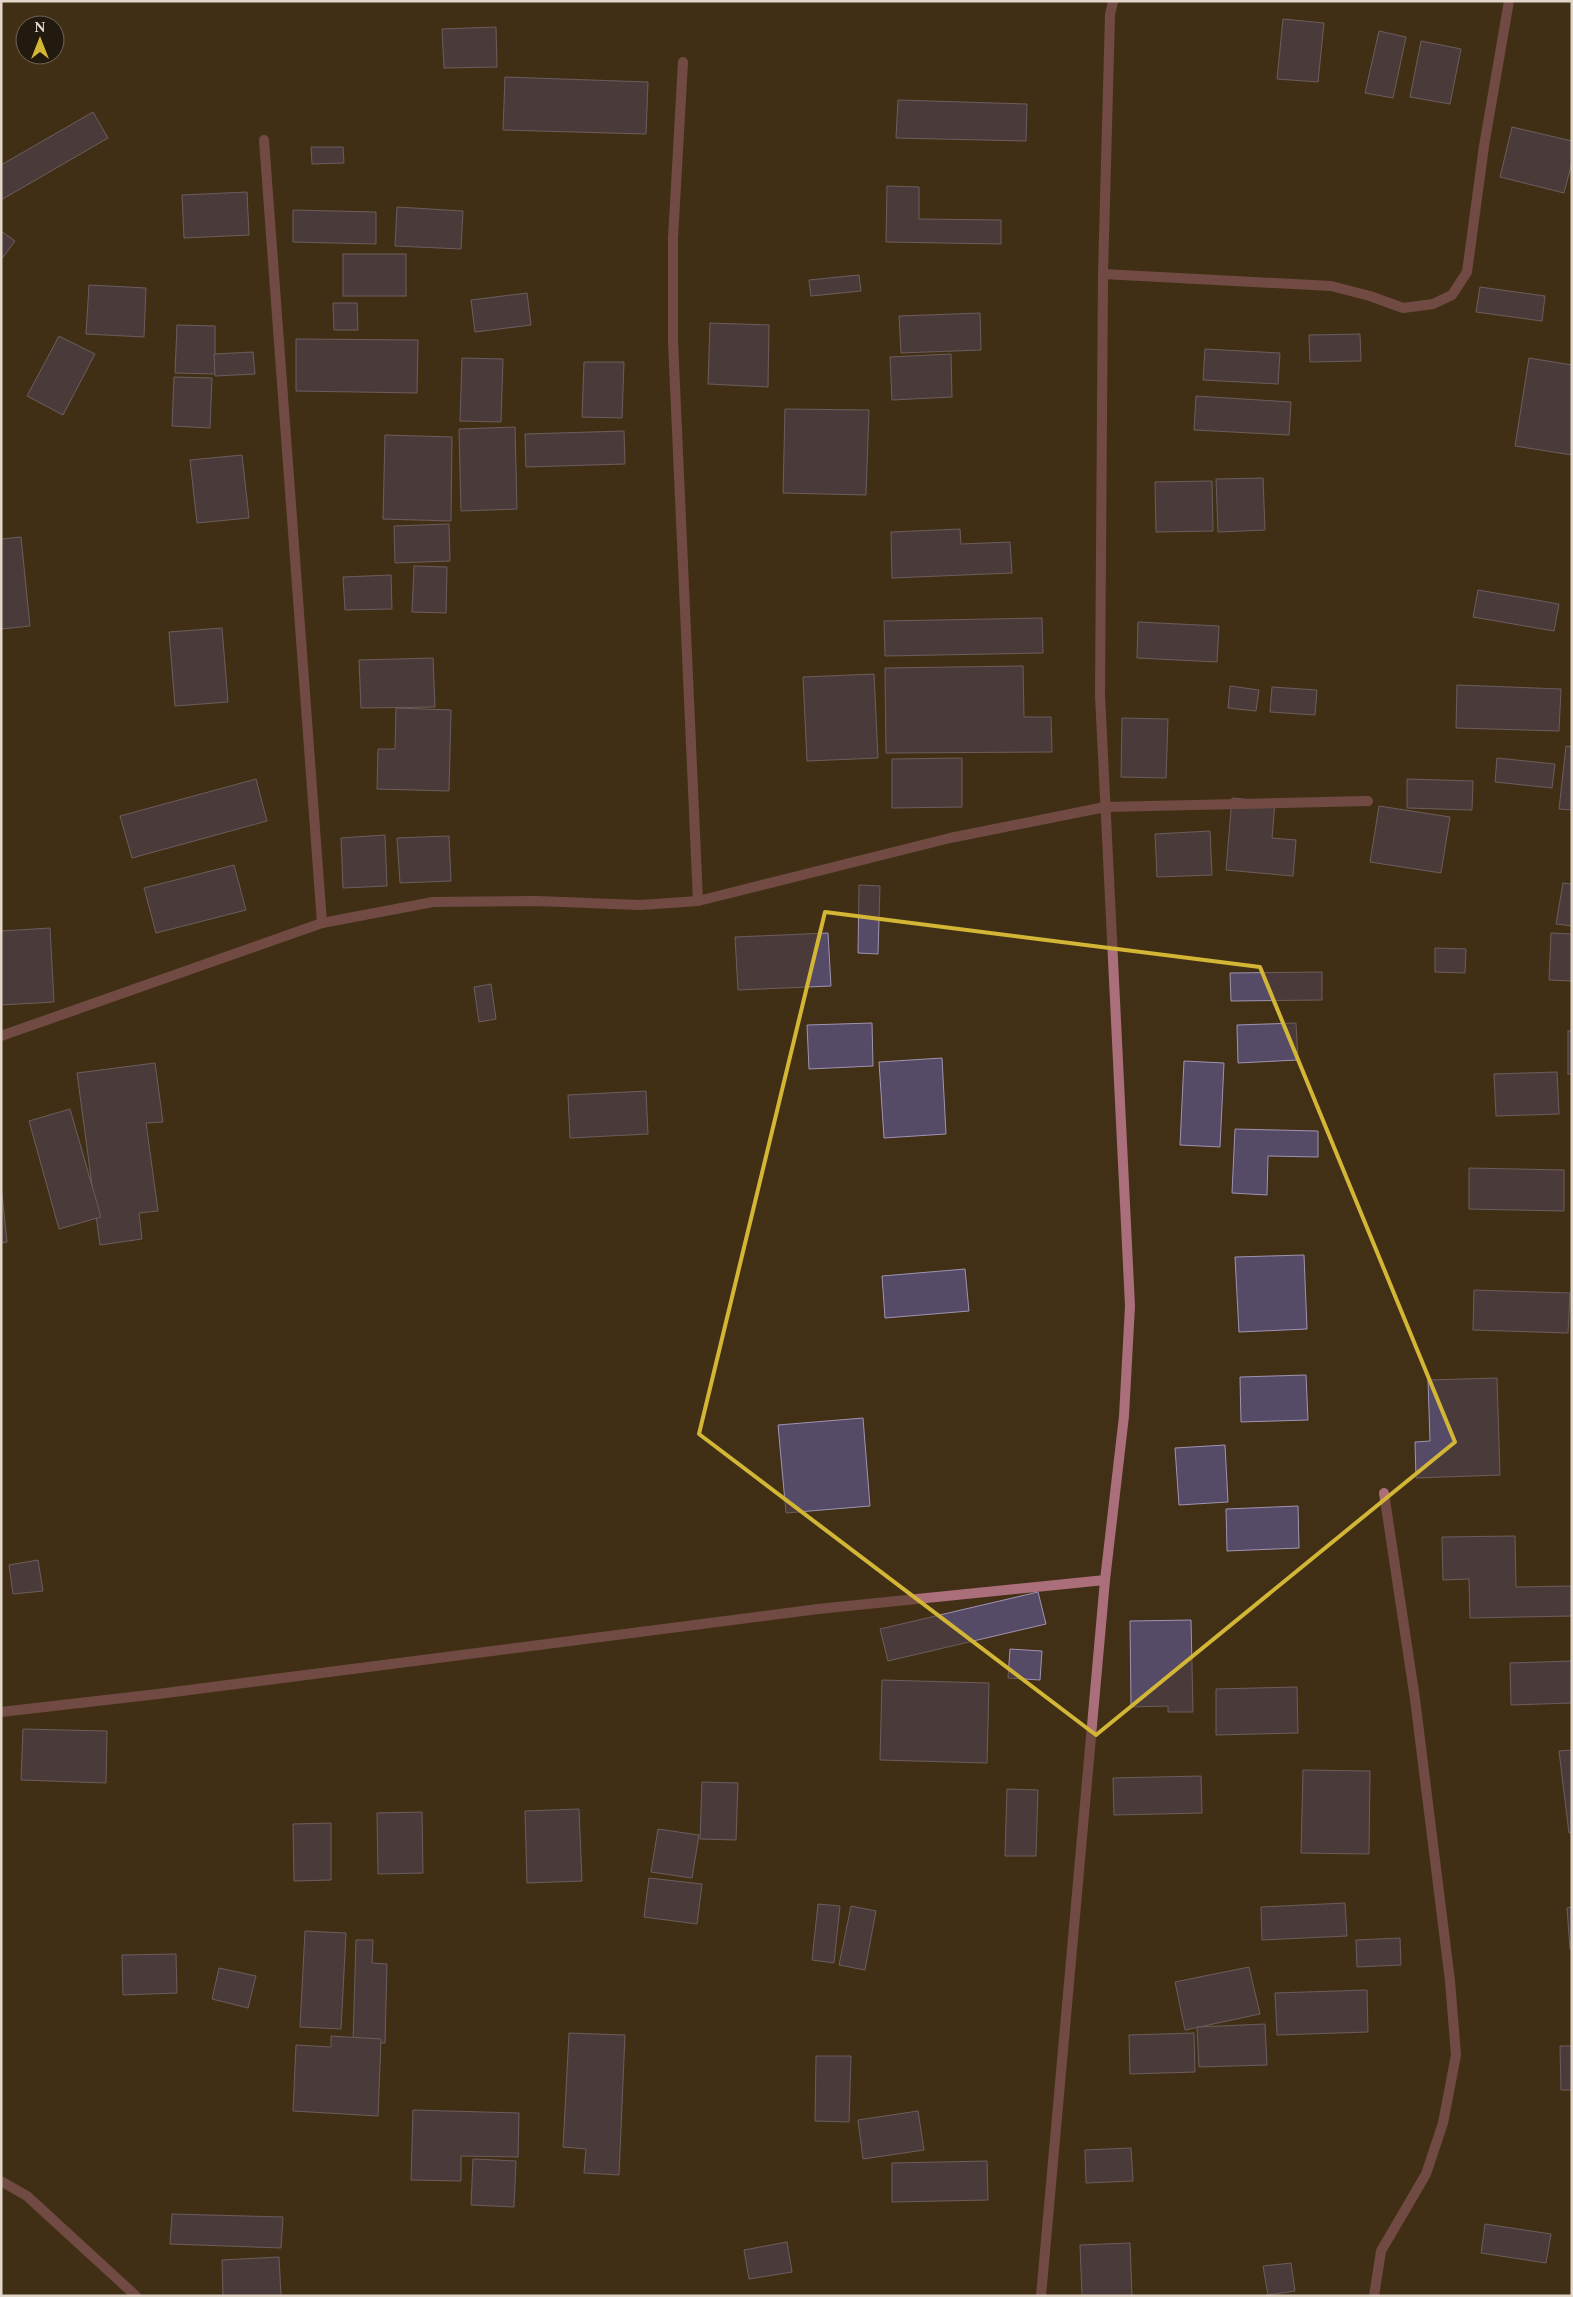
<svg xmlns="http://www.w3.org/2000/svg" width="1573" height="2297" font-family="Spectral,serif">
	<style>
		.building { fill: #564b67; stroke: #9f93b2 }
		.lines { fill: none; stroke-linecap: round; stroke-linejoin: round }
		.street { stroke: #ab6e7b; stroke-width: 10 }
		.marked { fill: none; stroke: #d3b635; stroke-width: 4; stroke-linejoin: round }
	</style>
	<rect width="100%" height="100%" fill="#423016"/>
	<g class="building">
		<path d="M1283 19 1324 23 1318 82 1277 79Z"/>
		<path d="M496 27 497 67 444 68 442 29Z"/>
		<path d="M1379 31 1406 37 1393 98 1365 93Z"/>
		<path d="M1421 41 1461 49 1450 104 1410 97Z"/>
		<path d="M505 77 648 82 646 134 503 130Z"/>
		<path d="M898 100 1027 104 1026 141 896 138Z"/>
		<path d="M93 112 108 138 1 200V165Z"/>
		<path d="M1512 127 1572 141V162L1564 193 1500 177Z"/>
		<path d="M311 147H343L344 163 312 164Z"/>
		<path d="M887 186 919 187V219L1001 220V244L886 242Z"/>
		<path d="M247 192 249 235 184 238 182 195Z"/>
		<path d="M397 207 463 211 461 249 395 246Z"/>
		<path d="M293 210 376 212V244L293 242Z"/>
		<path d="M1 231 15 241 1 260Z"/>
		<rect x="343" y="254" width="63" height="42"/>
		<path d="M859 275 861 291 811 296 809 280Z"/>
		<path d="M89 285 146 288 144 337 86 334Z"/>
		<path d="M1480 287 1545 296 1542 321 1476 312Z"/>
		<path d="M527 293 531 325 475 332 471 300Z"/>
		<path d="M333 303H357L358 330H334Z"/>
		<path d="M980 313 981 350 901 353 899 316Z"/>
		<path d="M710 323 769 325 768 387 708 384Z"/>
		<path d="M177 325 215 326V374L175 373Z"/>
		<path d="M1360 334 1361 361 1310 362 1309 335Z"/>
		<path d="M59 336 95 354 63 415 27 396Z"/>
		<path d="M296 339 418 340 417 393 296 391Z"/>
		<path d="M1205 349 1280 353 1278 384 1203 380Z"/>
		<path d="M253 352 255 374 215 376 214 354Z"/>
		<path d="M951 354 952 397 892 400 890 357Z"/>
		<path d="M462 358 503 359 501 422 460 421Z"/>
		<path d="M1529 358 1572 365V455L1515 446Z"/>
		<path d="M584 362H624L622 418 582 417Z"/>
		<path d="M174 377 212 378 210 428 172 426Z"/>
		<path d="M1196 396 1291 402 1289 435 1194 430Z"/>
		<path d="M785 409 869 410 866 495 783 493Z"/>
		<path d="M515 427 517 509 461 511 459 429Z"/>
		<path d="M624 431 625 464 526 467 525 434Z"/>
		<path d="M385 435 452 437 451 521 383 519Z"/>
		<path d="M242 455 249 518 197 523 190 460Z"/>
		<path d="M1263 478 1265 530 1218 532 1216 479Z"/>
		<path d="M1212 481 1213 531 1156 532 1155 482Z"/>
		<path d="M449 524 450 561 395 563 394 526Z"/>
		<path d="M960 529 961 544 1010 542 1012 573 892 578 891 532Z"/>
		<path d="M21 537 30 626 1 629V539Z"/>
		<path d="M414 566 447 567 446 613 412 612Z"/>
		<path d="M391 575 392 609 345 610 343 577Z"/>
		<path d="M1478 590 1559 604 1554 631 1473 617Z"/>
		<path d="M1042 618 1043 653 885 656 884 621Z"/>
		<path d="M1138 622 1219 626 1217 662 1137 658Z"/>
		<path d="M222 628 228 702 175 706 169 632Z"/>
		<path d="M433 658 435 707 361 708 359 660Z"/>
		<path d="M1023 666 1024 717H1051L1052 752 886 753 885 668Z"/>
		<path d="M874 674 878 758 807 761 803 677Z"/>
		<path d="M1457 685 1561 689 1559 731 1456 728Z"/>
		<path d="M1230 686 1259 690 1256 711 1228 708Z"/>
		<path d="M1272 687 1317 690 1315 715 1270 712Z"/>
		<path d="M396 708 451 710 449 791 377 789 378 749H395Z"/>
		<path d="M1122 718 1168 719 1166 778 1121 777Z"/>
		<path d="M1566 746 1572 747V810L1559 809Z"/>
		<path d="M962 758V807L892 808V759Z"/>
		<path d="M1497 758 1555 764 1552 788 1495 782Z"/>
		<path d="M256 779 267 821 132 858 120 816Z"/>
		<path d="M1407 779 1473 781 1472 810 1407 808Z"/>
		<path d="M1232 798 1275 802 1272 838 1296 840 1293 876 1226 870Z"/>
		<path d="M1379 806 1450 817 1441 873 1370 862Z"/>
		<path d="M1210 831 1212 875 1157 877 1155 834Z"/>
		<path d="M385 835 387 886 343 888 341 838Z"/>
		<path d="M449 836 451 881 400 883 397 838Z"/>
		<path d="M234 865 246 910 156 933 144 888Z"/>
		<path d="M1563 883 1572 884V926L1556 924Z"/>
		<path d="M859 885 880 886 878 954 858 953Z"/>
		<path d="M50 928 54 1002 1 1005V931Z"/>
		<path d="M828 933 831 986 738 990 735 937Z"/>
		<path d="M1551 933 1572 934V981L1549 980Z"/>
		<path d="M1435 948 1466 949 1465 973 1435 972Z"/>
		<path d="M1322 972V1000L1231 1001 1230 973Z"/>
		<path d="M491 984 496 1019 479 1022 474 987Z"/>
		<path d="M872 1023 873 1066 809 1069 807 1025Z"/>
		<path d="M1296 1023 1298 1060 1238 1063 1237 1025Z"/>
		<rect x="1568" y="1031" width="4" height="43"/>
		<path d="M942 1058 946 1134 884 1138 879 1062Z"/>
		<path d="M1184 1061 1224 1063 1220 1147 1180 1145Z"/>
		<path d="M155 1063 163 1122 146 1123 158 1211 139 1213 142 1239 100 1245 77 1073Z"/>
		<path d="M1557 1072 1559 1114 1496 1116 1494 1074Z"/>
		<path d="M646 1091 648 1134 570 1138 568 1095Z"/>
		<path d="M70 1109 101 1217 59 1229 29 1121Z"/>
		<path d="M1235 1129 1318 1131V1157L1268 1156 1267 1195 1232 1193Z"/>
		<path d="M1469 1168 1564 1170V1211L1469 1209Z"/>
		<path d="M1 1184 7 1242 1 1243Z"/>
		<path d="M1304 1255 1307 1329 1239 1332 1235 1257Z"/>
		<path d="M965 1269 969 1311 885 1318 882 1276Z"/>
		<path d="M1474 1290 1570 1293 1568 1333 1473 1330Z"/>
		<path d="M1306 1375 1308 1420 1241 1422 1240 1377Z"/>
		<path d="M1497 1378 1500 1475 1416 1478 1415 1442 1430 1441 1428 1380Z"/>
		<path d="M863 1418 870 1506 786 1513 778 1425Z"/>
		<path d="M1225 1445 1228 1502 1179 1505 1175 1448Z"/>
		<path d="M1298 1506 1299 1548 1227 1551 1226 1509Z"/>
		<path d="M1515 1536 1516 1587 1572 1586V1616L1470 1618 1469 1579 1443 1580 1442 1537Z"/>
		<path d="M38 1560 43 1591 13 1594 9 1565Z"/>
		<path d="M1038 1592 1046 1624 888 1661 880 1629Z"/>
		<path d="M1191 1620 1193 1712H1168V1706L1131 1707 1130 1621Z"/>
		<path d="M1010 1649 1042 1651 1040 1680 1008 1678Z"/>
		<path d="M1572 1661V1703L1511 1705 1510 1663Z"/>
		<path d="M882 1680 989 1683 987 1763 880 1760Z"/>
		<path d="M1297 1687 1298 1733 1216 1735V1689Z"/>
		<path d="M23 1729 107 1731 106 1783 21 1780Z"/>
		<path d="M1572 1750V1832L1569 1833 1559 1751Z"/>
		<path d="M1303 1770 1370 1771 1369 1854 1301 1853Z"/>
		<path d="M1201 1776 1202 1813 1114 1815 1113 1778Z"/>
		<path d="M702 1782 738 1783 736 1840 700 1839Z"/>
		<path d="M1007 1789 1038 1790 1036 1856H1005Z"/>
		<path d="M579 1809 582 1881 527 1883 525 1811Z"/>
		<path d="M422 1812 423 1873 378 1874 377 1813Z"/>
		<path d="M331 1823V1880L294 1881 293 1824Z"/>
		<path d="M658 1829 699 1835 692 1878 651 1872Z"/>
		<path d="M649 1878 702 1884 697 1924 644 1917Z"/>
		<path d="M1345 1903 1347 1936 1262 1940 1261 1907Z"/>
		<path d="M818 1904 840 1906 834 1963 812 1960Z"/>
		<path d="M851 1906 876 1911 865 1970 839 1965Z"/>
		<path d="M1572 1907V1949H1570L1567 1908Z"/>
		<path d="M305 1931 346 1933 341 2029 300 2027Z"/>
		<path d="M1400 1938 1401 1965 1357 1967 1356 1940Z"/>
		<path d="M356 1940H373L372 1963 387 1964 385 2043 353 2042Z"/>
		<path d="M176 1954 177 1993 123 1995 122 1955Z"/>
		<path d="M1249 1967 1260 2014 1185 2030 1175 1982Z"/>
		<path d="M219 1968 256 1976 248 2008 212 1999Z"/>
		<path d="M1367 1990 1368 2032 1277 2035 1275 1993Z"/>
		<path d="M1265 2024 1267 2065 1199 2067 1197 2027Z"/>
		<path d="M569 2033 625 2035 619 2175 584 2173 586 2149 563 2147Z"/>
		<path d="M1194 2033 1195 2072 1130 2074 1129 2035Z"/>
		<path d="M331 2036 381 2039 378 2116 293 2111 296 2045 331 2047Z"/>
		<path d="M1560 2046H1572V2090H1561Z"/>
		<path d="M816 2056H851L849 2122 815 2121Z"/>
		<path d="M413 2110 519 2113 518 2157 461 2156V2181L411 2180Z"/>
		<path d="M918 2111 924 2150 863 2159 858 2120Z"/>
		<path d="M1131 2148 1133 2181 1086 2183 1085 2150Z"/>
		<path d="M473 2159 516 2161 514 2207 471 2205Z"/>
		<path d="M987 2161 988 2200 892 2202V2163Z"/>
		<path d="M172 2214 283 2217 281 2248 170 2244Z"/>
		<path d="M1485 2224 1551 2234 1546 2263 1481 2253Z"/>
		<path d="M787 2242 792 2272 749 2279 744 2250Z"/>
		<path d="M1130 2243 1132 2296H1082L1080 2245Z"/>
		<path d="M279 2257 281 2296H223L222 2260Z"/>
		<path d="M1291 2263 1295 2291 1268 2295 1263 2266Z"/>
	</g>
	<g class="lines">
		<g class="street">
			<path d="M683 62 673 238V341L698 901"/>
			<path d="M264 140 322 923"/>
			<path d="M1103 274 1331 286 1370 296 1403 308 1433 304 1452 295 1467 272 1484 146 1509 1"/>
			<path d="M1 1036 322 923 433 902 536 901 640 905 698 901 950 838 1105 807 1368 801"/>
			<path d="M1 1712 158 1694 818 1609 1105 1580"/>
			<path d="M1 2181 27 2196 136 2296"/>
			<path d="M1041 2296 1105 1580 1124 1416 1130 1306 1100 695 1103 274 1110 15 1113 1"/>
			<path d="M1374 2296 1381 2251 1426 2174 1443 2123 1456 2055 1450 1981 1415 1699 1384 1493"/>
		</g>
	</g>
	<path d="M0 0H1573V2297H0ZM825 912 1260 967 1455 1442 1096 1735 699 1434Z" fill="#423016" fill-opacity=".55" fill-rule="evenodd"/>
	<path class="marked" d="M825 912 1260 967 1455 1442 1096 1735 699 1434Z"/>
	<rect width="1573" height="2297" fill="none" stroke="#e2d7c8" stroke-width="5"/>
	<g transform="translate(40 40)"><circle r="24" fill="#22190f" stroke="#6f6559"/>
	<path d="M0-4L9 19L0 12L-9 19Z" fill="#d3b635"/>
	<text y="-8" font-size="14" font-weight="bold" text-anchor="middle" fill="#e2d7c8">N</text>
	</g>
</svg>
